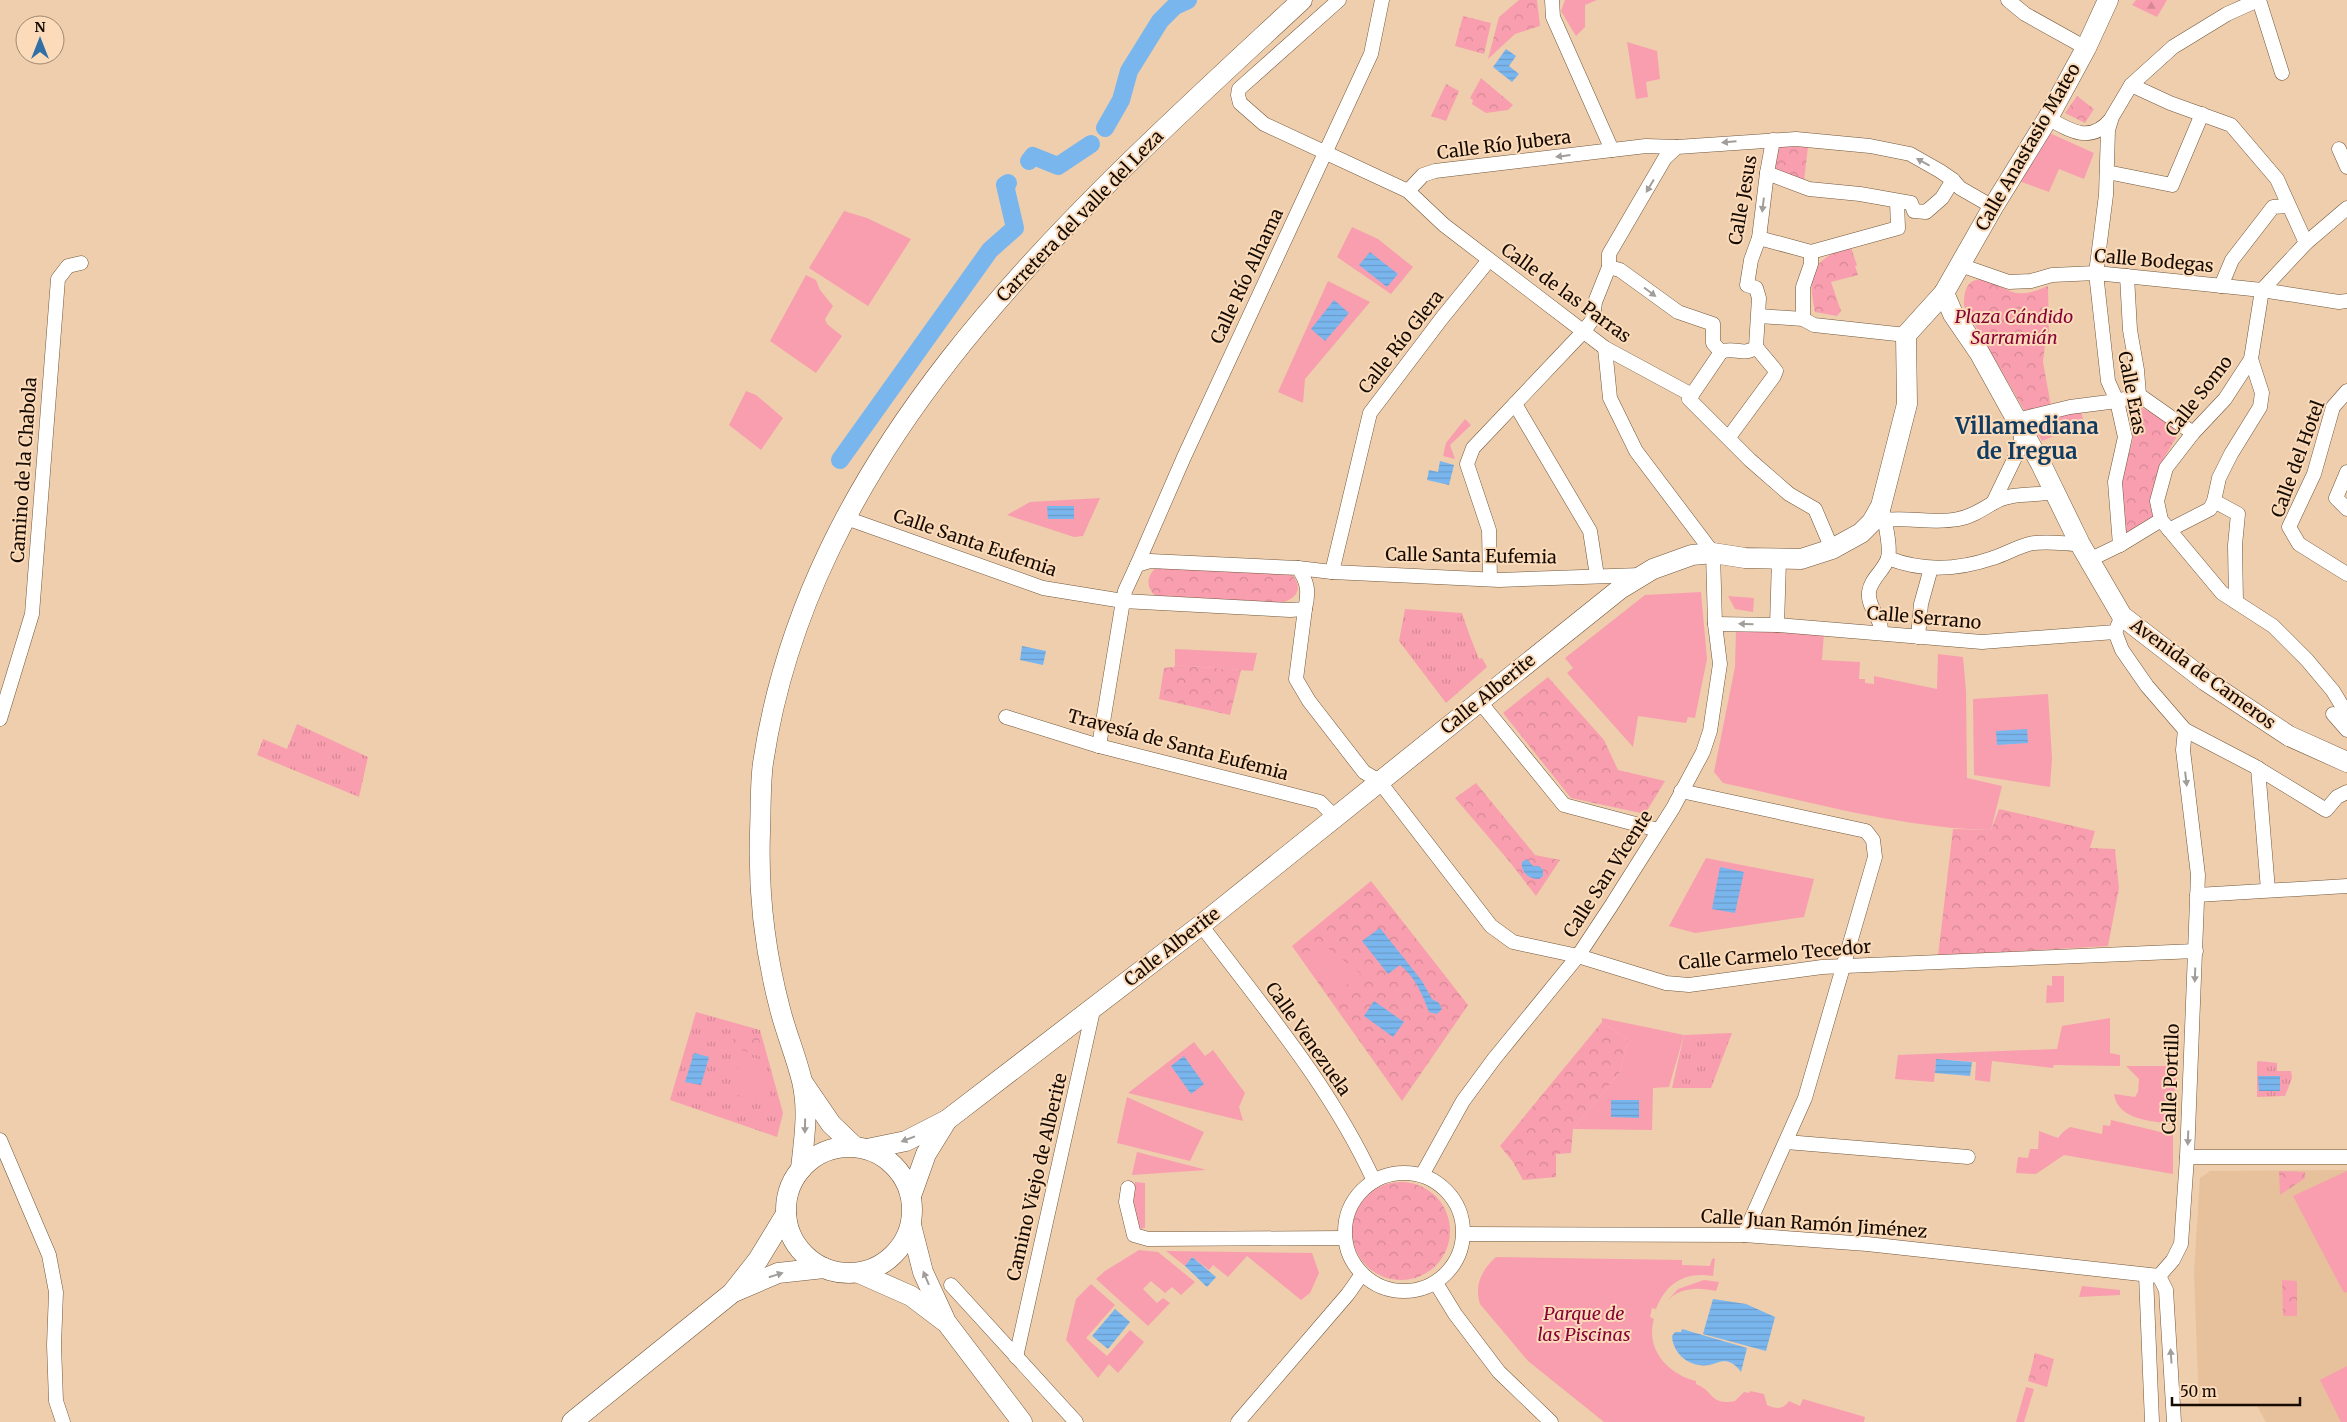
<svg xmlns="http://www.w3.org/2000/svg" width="2347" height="1422" font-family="Merriweather,serif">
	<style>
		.built { fill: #e6c19c }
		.grass { fill: url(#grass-tufts) }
		.forest { fill: url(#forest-firs) }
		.park { fill: url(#park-crowns) }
		.garden { fill: #f99eaf }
		.water { fill: url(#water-rules) }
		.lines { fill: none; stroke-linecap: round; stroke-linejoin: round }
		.canal { stroke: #7ab6ee; stroke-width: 18 }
		.minor-casing { stroke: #72573a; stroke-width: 15 }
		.secondary-casing { stroke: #72573a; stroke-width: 21 }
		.minor { stroke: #fff; stroke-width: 14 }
		.secondary { stroke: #fff; stroke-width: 20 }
		.oneway { fill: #a19d9a }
		.labels { text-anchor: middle; stroke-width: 4; stroke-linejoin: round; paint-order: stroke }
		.street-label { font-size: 18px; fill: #150b02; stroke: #fbdbba }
		.park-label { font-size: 18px; font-style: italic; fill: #880238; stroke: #fbdbba }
		.district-label { font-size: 22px; font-weight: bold; fill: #103c61; stroke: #fbdbba }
	</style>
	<defs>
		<pattern id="grass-tufts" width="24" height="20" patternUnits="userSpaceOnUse" patternTransform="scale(1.25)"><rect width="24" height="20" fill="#f99eaf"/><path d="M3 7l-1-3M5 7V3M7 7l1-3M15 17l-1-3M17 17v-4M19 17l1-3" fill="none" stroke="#d58795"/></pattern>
		<pattern id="forest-firs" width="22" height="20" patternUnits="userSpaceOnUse" patternTransform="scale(1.25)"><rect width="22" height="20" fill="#f99eaf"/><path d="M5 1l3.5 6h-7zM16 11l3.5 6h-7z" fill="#d58795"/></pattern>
		<pattern id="park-crowns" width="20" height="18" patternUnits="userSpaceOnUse" patternTransform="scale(1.25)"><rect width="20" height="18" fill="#f99eaf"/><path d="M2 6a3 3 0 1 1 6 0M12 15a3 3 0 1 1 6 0" fill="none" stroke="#d58795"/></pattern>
		<pattern id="water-rules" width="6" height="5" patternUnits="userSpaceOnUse" patternTransform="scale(1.25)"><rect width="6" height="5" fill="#7ab6ee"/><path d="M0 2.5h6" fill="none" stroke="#699bca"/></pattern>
	</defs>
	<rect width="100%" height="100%" fill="#eecead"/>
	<path class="built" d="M2347 1170V1422H2266L2257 1406H2199L2194 1272 2200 1178 2210 1171Z"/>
	<g class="grass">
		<path d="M1405 609 1462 613C1467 629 1473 644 1479 659L1482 658 1487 667 1446 703 1399 641Z"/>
		<path d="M297 724 368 757 359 797 257 755 263 739 287 749Z"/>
		<path d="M696 1012 760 1030 783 1113 777 1137 670 1100Z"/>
		<path d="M1732 1033 1711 1088H1672L1684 1035Z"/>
		<path d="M2259 1061 2277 1063V1071H2291L2292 1078 2285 1096 2257 1097V1062Z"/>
	</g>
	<path class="forest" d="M2136 0H2167L2157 17 2132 5Z"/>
	<g class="park">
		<path d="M1519 0H1537L1540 26 1515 34 1488 59 1499 17Z"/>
		<path d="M1463 16 1491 23 1484 54 1455 46Z"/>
		<path d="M1481 78 1513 105 1508 110 1486 113 1472 104 1473 100 1470 98Z"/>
		<path d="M1446 84 1459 91 1446 121 1431 116Z"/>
		<path d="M2077 96 2094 109 2085 123 2065 113Z"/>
		<path d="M1778 146 1808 147 1804 181 1773 172Z"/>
		<path d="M1850 245 1857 265 1855 266 1858 275 1831 282 1841 311 1837 316 1815 312C1807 271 1811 262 1850 245Z"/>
		<path d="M1980 279C2014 288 2010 302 2048 286L2049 337 2046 336 2043 362 2051 406 2079 403 2084 423 2042 441 1964 306C1964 293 1965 281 1980 279Z"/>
		<path d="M2138 406 2172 422 2176 438C2156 471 2151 479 2156 518L2124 535 2121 482 2133 439 2129 412Z"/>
		<path d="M1158 566 1291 573C1305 590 1296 599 1278 604L1157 597C1145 588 1146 575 1158 566Z"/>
		<path d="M1175 665 1241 670 1230 715 1159 699 1164 668 1174 667Z"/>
		<path d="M1548 677 1604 740 1618 770 1665 781 1645 814 1571 798 1503 713Z"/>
		<path d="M1476 783 1535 855 1560 860 1536 896 1509 861 1455 798Z"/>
		<path d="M1999 809 2095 831 2090 848 2115 849 2119 888 2108 946 1938 956 1953 829 1991 830Z"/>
		<path d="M1371 881 1468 1005 1402 1101 1292 946Z"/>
		<path d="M1602 1022 1628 1040 1620 1072 1573 1129 1571 1153 1556 1154V1177L1523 1180 1513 1162 1500 1146Z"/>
		<path d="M736 1031 759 1038 764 1058 731 1046Z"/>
		<path d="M2279 1171 2305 1172V1178L2280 1195Z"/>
		<circle cx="1401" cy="1231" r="49"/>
		<path d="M2282 1280 2297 1281V1316H2283Z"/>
		<path d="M2035 1353 2054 1359 2047 1387 2028 1381Z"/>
	</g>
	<g class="garden">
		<path d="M1565 0H1597L1585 5V27L1576 36 1561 11Z"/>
		<path d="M1627 42 1657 51 1660 79 1646 82 1648 97 1636 99Z"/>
		<path d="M2045 131 2094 153 2084 179 2059 169 2049 192 2019 181Z"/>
		<path d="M844 211 867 218 911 239 868 306 809 268Z"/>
		<path d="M1352 227 1378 239 1413 267 1391 294 1337 257Z"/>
		<path d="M806 275 816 280 820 290 833 306 825 319 827 324 842 336 816 373 770 341Z"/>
		<path d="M1328 281 1370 302 1305 379 1303 403 1278 392Z"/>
		<path d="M746 391 756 395 783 418 761 450 729 425Z"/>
		<path d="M1465 419 1471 425 1450 445 1455 459 1443 456 1446 443Z"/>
		<path d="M1100 498 1083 536 1074 537 1007 515 1030 502Z"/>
		<path d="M1701 592 1707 659 1695 718 1688 717 1686 723 1638 716 1633 747 1567 673 1573 668 1565 658 1645 595Z"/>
		<path d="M1728 596 1754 598 1753 612 1735 609Z"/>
		<path d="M1736 630 1824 633 1822 660 1860 662 1859 679H1865V683L1874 684V676L1937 689 1938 654 1963 657 1966 691 1967 778 2002 786 1991 830C1901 828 1811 802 1723 783L1714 772 1735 667Z"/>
		<path d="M1175 649 1257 653 1253 671 1175 665Z"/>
		<path d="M2048 694 2052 758 2050 787 1974 775 1973 699Z"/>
		<path d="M1706 858 1814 879 1804 917 1695 933 1669 926Z"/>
		<path d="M1320 942 1361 974 1335 994 1306 954Z"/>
		<path d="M2052 976H2064V1002L2046 1003 2047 985 2052 986Z"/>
		<path d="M1602 1018 1684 1035 1669 1087 1653 1088 1652 1130 1573 1129 1620 1072 1628 1040 1602 1022Z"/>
		<path d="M2110 1018V1053L2120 1055V1066L2054 1065 2053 1068 1992 1061 1990 1082 1975 1080 1976 1062 1936 1059 1934 1082 1895 1079 1898 1055 2057 1049 2062 1026Z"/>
		<path d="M1194 1042 1205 1056 1213 1050 1245 1093 1239 1107 1243 1121 1128 1093Z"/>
		<path d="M741 1054 762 1060 773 1106 731 1093Z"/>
		<path d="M2126 1066H2177L2173 1124C2153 1121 2118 1121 2114 1094L2135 1097 2138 1092 2139 1079Z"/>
		<path d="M1127 1097 1204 1132 1190 1161 1117 1143Z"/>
		<path d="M2111 1120 2173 1135V1174L2064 1155 2036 1174 2016 1173 2018 1157 2028 1158 2030 1149H2038L2039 1131 2058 1138 2063 1132 2070 1127 2102 1134 2103 1125 2110 1126Z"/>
		<path d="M1137 1152 1203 1169 1206 1170 1132 1175Z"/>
		<path d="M2347 1171V1292L2344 1293 2293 1196Z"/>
		<path d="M1135 1182 1145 1183V1228L1139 1229 1131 1201Z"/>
		<path d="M1139 1250 1158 1252 1195 1282 1181 1295 1172 1287 1165 1293 1151 1281 1143 1289 1157 1303 1163 1298 1170 1303 1148 1326 1096 1279 1105 1271Z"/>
		<path d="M1166 1251 1312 1253 1319 1273 1310 1293 1301 1300 1247 1256 1228 1277 1213 1265 1209 1270 1192 1257 1185 1266Z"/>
		<path d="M1496 1257 1682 1260V1265L1710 1266 1712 1259 1715 1258 1713 1276C1685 1271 1666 1283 1656 1309L1652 1308 1650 1317 1654 1319C1645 1349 1668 1374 1696 1381V1384C1714 1391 1710 1406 1735 1401L1744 1392 1749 1393 1750 1391 1764 1394 1767 1405C1776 1409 1783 1410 1789 1401L1800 1406 1803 1399 1865 1417 1864 1422H1604L1528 1361 1480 1304C1474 1284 1482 1270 1496 1257Z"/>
		<path d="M1704 1280 1719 1282 1716 1291C1698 1287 1680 1287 1667 1301L1678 1289Z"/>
		<path d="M1091 1284 1115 1305 1086 1338 1107 1356 1130 1330 1144 1342 1118 1373 1109 1364 1098 1378 1066 1340 1076 1299Z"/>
		<path d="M2082 1286 2120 1290V1295L2079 1297Z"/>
		<path d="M2347 1366V1422H2341L2320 1380Z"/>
		<path d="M2026 1387 2034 1389 2024 1422H2016Z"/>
	</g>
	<g class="water">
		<path d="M1506 49 1516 56 1509 66 1519 74 1512 82 1493 67Z"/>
		<path d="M1370 252 1398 274 1387 287 1359 265Z"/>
		<path d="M1334 300 1349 313 1325 341 1311 329Z"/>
		<path d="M1440 461 1454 465 1449 485 1427 480 1429 470 1438 472Z"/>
		<path d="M1047 506H1074V519H1048Z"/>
		<path d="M1022 646 1046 651 1043 665 1020 660Z"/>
		<path d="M2027 729 2028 743 1997 745 1996 731Z"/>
		<path d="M1527 859 1533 866H1539L1543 870V876L1539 879C1530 880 1520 872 1522 862Z"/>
		<path d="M1720 867 1744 872 1735 913 1712 909Z"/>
		<path d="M1380 928 1422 981 1432 999 1439 1003 1442 1009 1437 1014 1429 1012C1422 994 1416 978 1400 965L1388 974 1362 941Z"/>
		<path d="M1374 1001 1404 1022 1393 1037 1364 1016Z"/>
		<path d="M694 1053 709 1057 701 1085 685 1082Z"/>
		<path d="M1184 1056 1204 1084 1191 1094 1171 1066Z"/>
		<path d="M1936 1059 1972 1062 1970 1076 1935 1073Z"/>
		<path d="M2258 1076H2280V1091H2259Z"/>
		<path d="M1611 1100H1639V1118L1611 1117Z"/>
		<path d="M1192 1257 1216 1277 1207 1287 1185 1266Z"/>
		<path d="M1713 1299 1746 1304 1775 1317 1766 1351 1703 1334Z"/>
		<path d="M1115 1309 1130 1322 1108 1349 1092 1336Z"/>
		<path d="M1682 1329 1747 1348 1741 1372C1737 1366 1732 1362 1725 1361 1719 1361 1715 1364 1709 1365 1691 1368 1673 1355 1672 1336L1675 1332H1681Z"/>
	</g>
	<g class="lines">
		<g class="canal">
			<path d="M1105 128 1121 100 1129 71 1160 21 1175 6 1188 0"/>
			<path d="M1029 161 1033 156 1058 166 1091 144"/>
			<path d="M840 460 990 250 1015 228 1005 185 1008 183"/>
		</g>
		<defs>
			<g id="minor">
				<path d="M1339 0 1239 89 1238 95 1240 103 1264 124 1408 191 1444 225 1605 348 1692 395"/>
				<path d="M1552 0 1553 17 1612 150"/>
				<path d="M2008 0 2025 14 2086 48"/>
				<path d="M2259 0 2282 73"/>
				<path d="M2131 85 2170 103 2231 125 2277 179 2306 243"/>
				<path d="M2048 118C2070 131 2091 144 2111 119"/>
				<path d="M2339 149 2347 167"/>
				<path d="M2107 172 2172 185 2202 114"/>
				<path d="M1767 173 1809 189 1860 194 1911 203 1914 211 1926 212 1942 198 1953 180"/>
				<path d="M1408 191 1423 175 1435 171 1646 146 1677 147 1796 139 1870 146 1910 154 1940 171 1953 180 1960 188 1993 207"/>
				<path d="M2347 208 2306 243 2262 290 2251 359 2225 399 2193 433 2166 468 2157 501 2161 520 2222 593 2273 626 2307 660 2333 691 2347 714"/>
				<path d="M1759 238 1811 252V264L1803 287V319"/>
				<path d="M1811 252 1898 228 1897 201"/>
				<path d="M1960 265 2009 282 2031 281 2052 275 2096 273 2262 290 2339 302 2347 301"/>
				<path d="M1609 267 1620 270 1678 312 1713 324V343L1721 352"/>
				<path d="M2127 276 2130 330 2137 370 2139 395"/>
				<path d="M2221 286 2232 260 2273 207 2288 206"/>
				<path d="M1759 316 1803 319 1814 325 1906 335"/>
				<path d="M1756 347 1759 298 1756 288 1747 285 1751 260 1759 238 1767 173 1773 140"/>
				<path d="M1721 352 1689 399 1750 460 1789 494 1815 509 1832 549"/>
				<path d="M1721 352C1733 346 1745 357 1756 347"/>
				<path d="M2347 391 2333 407 2314 474 2289 527 2299 544 2347 574"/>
				<path d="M1515 404 1590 531 1597 576"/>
				<path d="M2017 420 2070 407 2117 401 2139 395 2193 433"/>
				<path d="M1729 437 1774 376 1776 371 1756 347"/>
				<path d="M2347 472 2336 498 2347 509"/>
				<path d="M2214 501 2238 514 2235 545 2236 602"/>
				<path d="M1993 503 2020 447 2022 429"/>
				<path d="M846 518 1043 588 1123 601 1290 610 1305 609C1309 592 1308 582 1298 568L1150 561 1137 565 1125 591 1123 601 1099 746"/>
				<path d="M1885 520C1909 517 1934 524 1958 519 1971 517 1983 509 1993 503 2010 492 2035 496 2054 492"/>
				<path d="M2169 530 2210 509 2214 501 2219 478 2231 454 2260 407 2262 393 2251 359"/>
				<path d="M2120 545 2161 520"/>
				<path d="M1888 558C1923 572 1958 570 1993 558 2006 554 2017 547 2029 544 2044 540 2065 544 2080 544"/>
				<path d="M2089 560 2120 545 2115 482 2125 437 2117 401 2108 381 2096 273 2106 195 2108 130 2112 117 2131 85 2173 47 2227 14 2258 0"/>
				<path d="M1137 565 1184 457 1371 54 1382 0"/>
				<path d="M1298 568 1332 572 1499 580 1641 575"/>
				<path d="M1332 572 1370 413 1442 318 1489 260"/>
				<path d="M1490 579 1489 530 1467 464 1473 448 1583 332 1593 319 1595 302 1609 267V254L1665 158 1677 147"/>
				<path d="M1305 609 1296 679 1309 701 1364 772 1379 781 1491 926 1513 942 1578 956 1666 983 1689 985 1822 967 2196 951"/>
				<path d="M1715 624 1777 625 1982 642 2115 632 2122 616"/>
				<path d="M1777 625 1779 560"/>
				<path d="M1881 632C1882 617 1867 608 1869 592 1871 578 1884 571 1888 558 1891 547 1885 523 1883 511"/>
				<path d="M2115 632 2122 650 2147 686 2185 730 2254 766 2326 810 2337 797 2347 792"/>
				<path d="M1918 637 1921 604 1931 568"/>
				<path d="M1480 702 1564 805 1658 830"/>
				<path d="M2333 714 2347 730"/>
				<path d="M1006 717 1099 746 1320 802 1335 817"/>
				<path d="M0 719 32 614 58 279 68 266 81 263"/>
				<path d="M2258 768 2268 890"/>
				<path d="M1681 791 1866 831 1873 840 1875 857 1805 1098 1744 1235"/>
				<path d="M2197 895 2347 886"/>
				<path d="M1201 925C1263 1007 1331 1087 1374 1181"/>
				<path d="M0 1140 49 1255 56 1292 54 1345 56 1401 63 1422"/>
				<path d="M1786 1142 1968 1157"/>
				<path d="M2187 1157H2347"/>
				<circle cx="1404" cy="1232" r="59"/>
				<path d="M1422 1175 1463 1101 1494 1059 1578 956 1611 906 1673 808 1703 752 1710 731 1720 664 1715 624 1713 553 1636 451 1610 398 1605 348"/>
				<path d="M1128 1188 1126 1202 1134 1235 1148 1239 1345 1238"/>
				<path d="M1464 1234 1744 1235 1867 1244 2159 1276"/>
				<path d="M2146 1275 2152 1422"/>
				<path d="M2159 1276 2173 1260 2181 1244 2187 1157 2198 875 2183 750 2185 730"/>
				<path d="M2159 1276 2166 1290 2174 1422"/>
				<path d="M1436 1283 1455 1314 1499 1372 1551 1422"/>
				<path d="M951 1285 1076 1422"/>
				<path d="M1016 1357 1094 1006"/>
				<path d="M1238 1422 1348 1294 1362 1274"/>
			</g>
			<g id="secondary">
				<path d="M1944 293 1953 314 1979 352 2041 464 2080 544 2122 616 2206 681 2289 736 2347 762"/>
				<path d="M803 1083 831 1124 855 1147"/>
				<circle cx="849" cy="1210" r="63"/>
				<path d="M867 1149 906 1141 947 1120 1201 925 1620 589 1653 569 1692 555 1713 553 1745 558 1801 559 1832 549 1861 533 1872 522 1881 506 1907 404 1906 335 1944 293 1993 207 2048 118 2086 48 2108 0"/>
				<path d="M801 1169C804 1140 809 1110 802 1081 796 1056 786 1033 780 1009 765 952 758 890 760 832 761 809 760 786 763 763 811 440 1076 210 1302 0"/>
				<path d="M911 1196 926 1154 947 1120"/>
				<path d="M911 1225 923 1272 946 1322 1022 1422"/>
				<path d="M859 1273 911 1296 944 1321"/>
				<path d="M736 1291 778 1273 824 1268"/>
				<path d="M572 1422 732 1293 758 1260 786 1214"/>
			</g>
		</defs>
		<use href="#minor" class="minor-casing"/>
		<use href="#secondary" class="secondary-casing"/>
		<use href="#minor" class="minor"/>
		<use href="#secondary" class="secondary"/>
	</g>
	<defs><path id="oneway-solid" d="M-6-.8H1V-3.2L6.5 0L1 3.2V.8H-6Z" transform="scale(1.25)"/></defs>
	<g class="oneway">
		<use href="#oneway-solid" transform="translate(1729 142) rotate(175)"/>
		<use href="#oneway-solid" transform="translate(1563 156) rotate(173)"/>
		<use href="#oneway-solid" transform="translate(1923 162) rotate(-151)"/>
		<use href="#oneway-solid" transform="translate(1650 186) rotate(121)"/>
		<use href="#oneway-solid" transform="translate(1763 205) rotate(97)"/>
		<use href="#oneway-solid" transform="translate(1650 292) rotate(37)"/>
		<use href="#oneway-solid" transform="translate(1746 624) rotate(-179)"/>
		<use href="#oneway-solid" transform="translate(2186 779) rotate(83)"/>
		<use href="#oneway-solid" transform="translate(2195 975) rotate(92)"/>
		<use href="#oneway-solid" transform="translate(805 1126) rotate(91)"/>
		<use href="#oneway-solid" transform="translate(2188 1138) rotate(92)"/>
		<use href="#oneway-solid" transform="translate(908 1139) rotate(159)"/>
		<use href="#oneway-solid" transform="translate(776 1275) rotate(-17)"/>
		<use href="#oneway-solid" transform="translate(926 1278) rotate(-113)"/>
		<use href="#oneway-solid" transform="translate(2171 1356) rotate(-94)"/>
	</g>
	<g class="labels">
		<g class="street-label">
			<text transform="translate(1504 145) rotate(-7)" y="6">Calle Río Jubera</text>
			<text transform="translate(2028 147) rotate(-60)" y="6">Calle Anastasio Mateo</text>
			<text transform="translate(1743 200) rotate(-80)" y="6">Calle Jesus</text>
			<text transform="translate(1080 216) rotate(-46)" y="6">Carretera del valle del Leza</text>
			<text transform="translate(2154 261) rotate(5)" y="6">Calle Bodegas</text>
			<text transform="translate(1247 276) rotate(-65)" y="6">Calle Río Alhama</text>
			<text transform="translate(1566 293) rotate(36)" y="6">Calle de las Parras</text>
			<text transform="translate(1401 342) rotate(-52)" y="6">Calle Río Glera</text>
			<text transform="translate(2132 393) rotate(79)" y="6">Calle Eras</text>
			<text transform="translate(2199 396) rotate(-52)" y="6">Calle Somo</text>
			<text transform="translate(2298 459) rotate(-70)" y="6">Calle del Hotel</text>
			<text transform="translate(24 470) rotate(-86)" y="6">Camino de la Chabola</text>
			<text transform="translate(975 543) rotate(19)" y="6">Calle Santa Eufemia</text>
			<text transform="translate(1471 556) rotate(1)" y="6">Calle Santa Eufemia</text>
			<text transform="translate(1924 618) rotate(5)" y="6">Calle Serrano</text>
			<text transform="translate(2203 674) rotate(36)" y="6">Avenida de Cameros</text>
			<text transform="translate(1488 694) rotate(-39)" y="6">Calle Alberite</text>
			<text transform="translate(1178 745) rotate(15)" y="6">Travesía de Santa Eufemia</text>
			<text transform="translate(1608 874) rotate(-57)" y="6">Calle San Vicente</text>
			<text transform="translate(1172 947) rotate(-38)" y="6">Calle Alberite</text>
			<text transform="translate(1775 955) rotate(-5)" y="6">Calle Carmelo Tecedor</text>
			<text transform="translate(1308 1039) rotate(55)" y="6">Calle Venezuela</text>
			<text transform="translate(2171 1079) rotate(-88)" y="6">Calle Portillo</text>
			<text transform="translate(1037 1177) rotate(-77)" y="6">Camino Viejo de Alberite</text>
			<text transform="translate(1814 1224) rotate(4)" y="6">Calle Juan Ramón Jiménez</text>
		</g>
		<g class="park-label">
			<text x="2014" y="323">Plaza Cándido<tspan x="2014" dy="21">Sarramián</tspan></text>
			<text x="1584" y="1320">Parque de<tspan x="1584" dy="21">las Piscinas</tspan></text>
		</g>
		<g class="district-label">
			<text x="2027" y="434">Villamediana<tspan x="2027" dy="25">de Iregua</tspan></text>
		</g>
	</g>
	<g transform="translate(40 40)"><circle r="24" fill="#fbdbba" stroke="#9f8870"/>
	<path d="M0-4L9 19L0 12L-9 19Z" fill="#316fa6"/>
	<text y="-8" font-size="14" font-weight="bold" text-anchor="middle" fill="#150b02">N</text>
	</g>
	<path d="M2172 1397v8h128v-8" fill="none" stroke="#150b02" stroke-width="2.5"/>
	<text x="2180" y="1397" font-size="15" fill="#150b02" stroke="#fbdbba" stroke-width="4" paint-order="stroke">50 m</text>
</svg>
